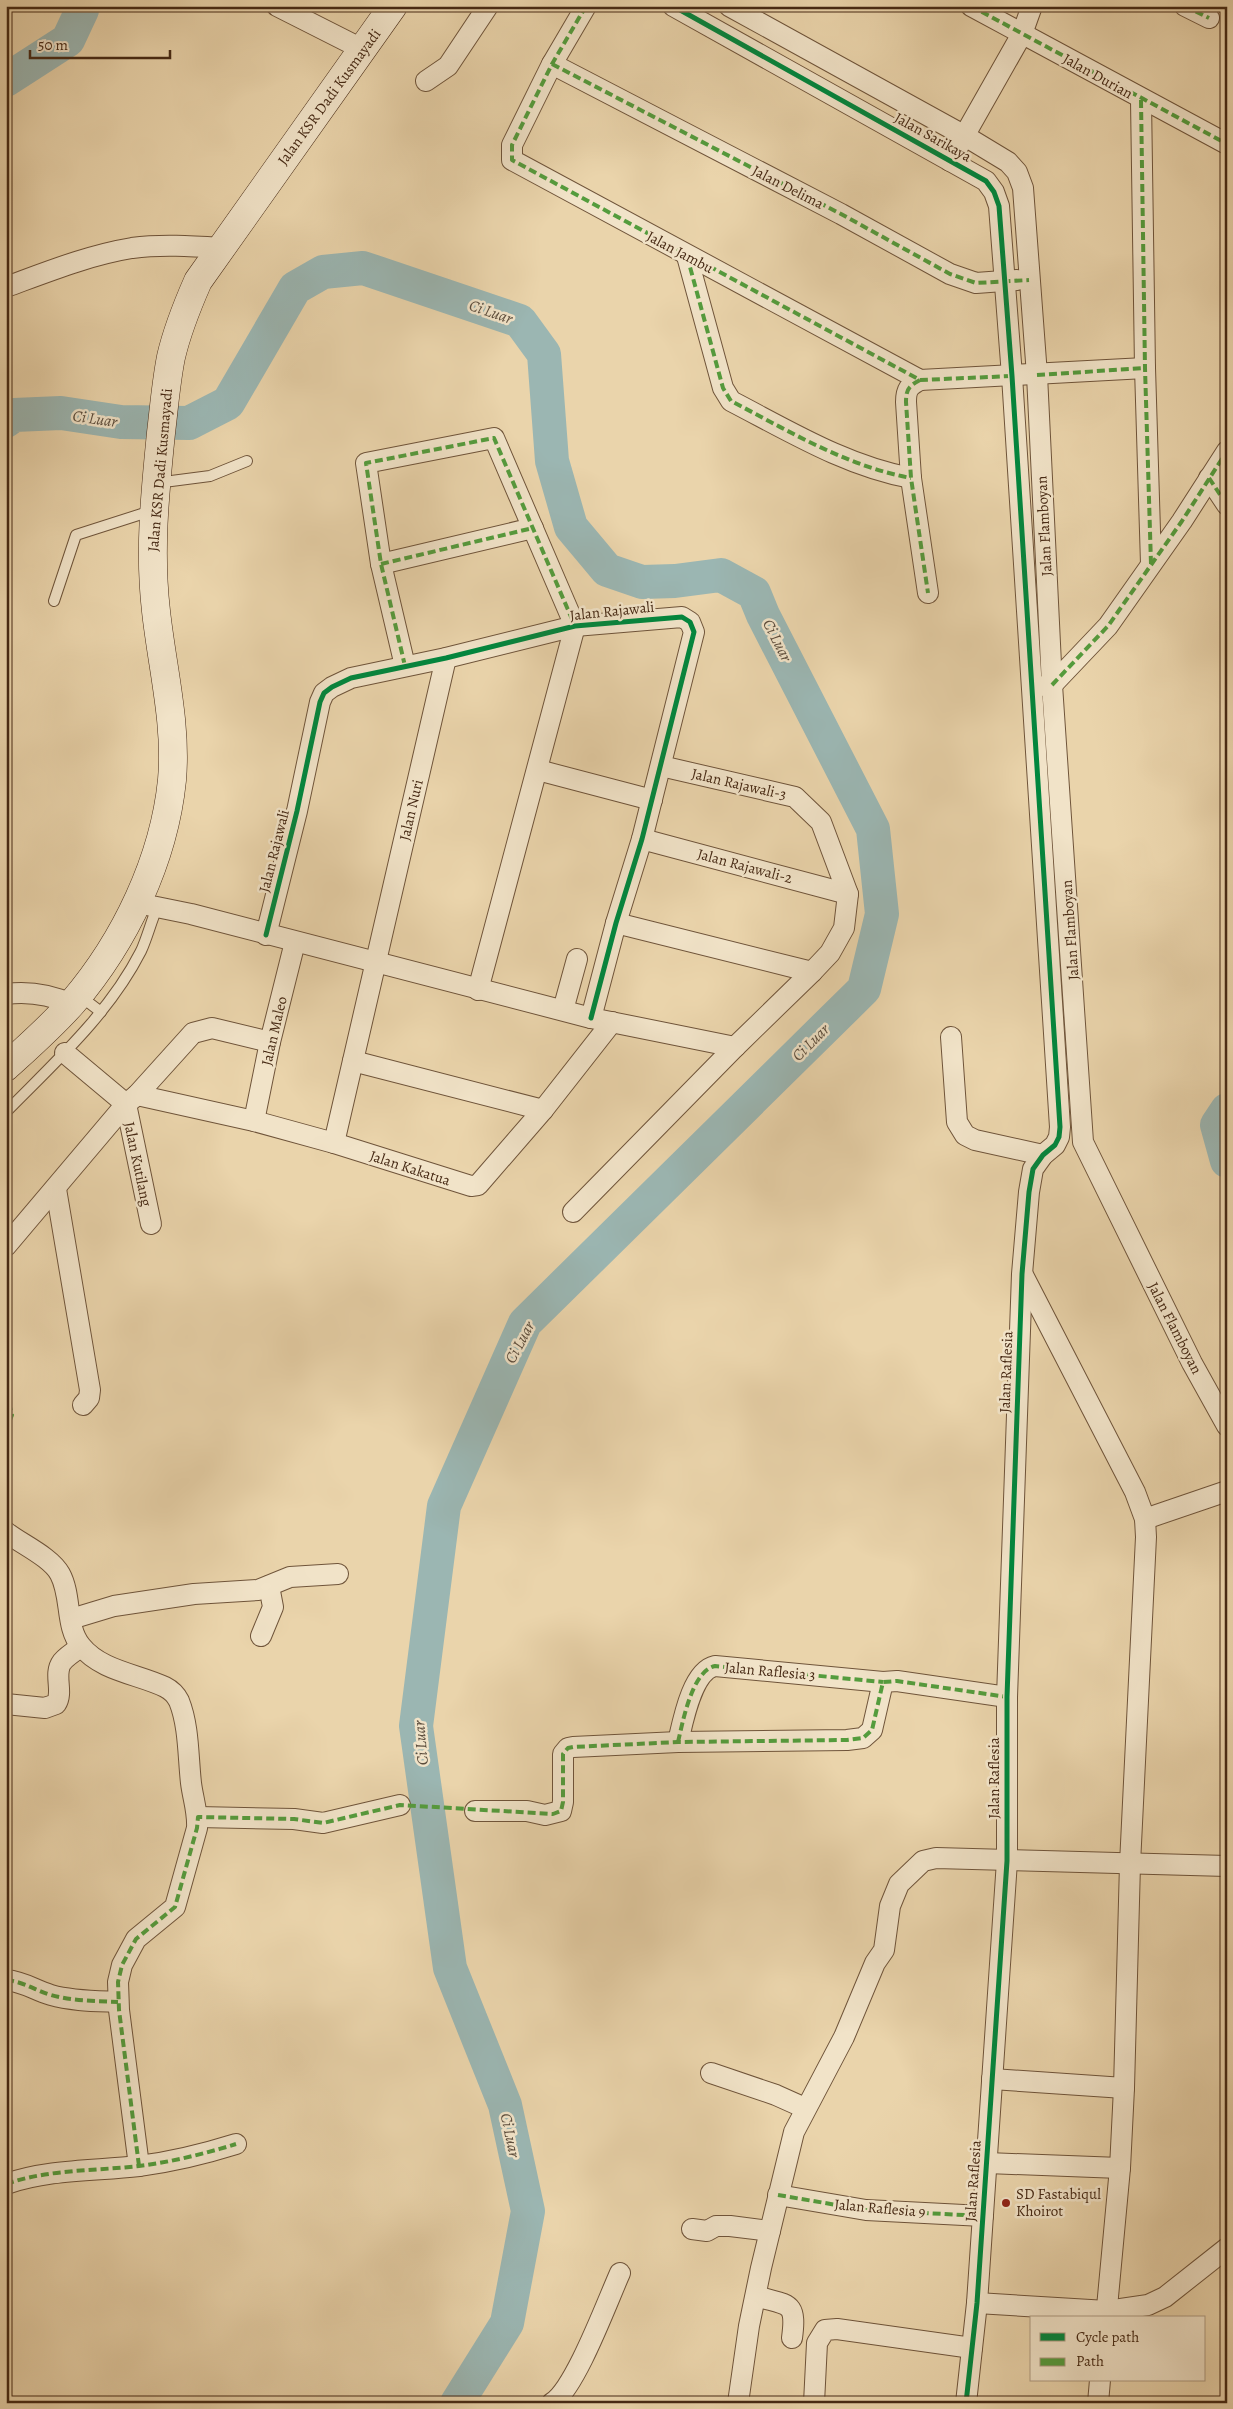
<svg xmlns="http://www.w3.org/2000/svg" width="1233" height="2409" font-family="Alegreya,serif">
	<style>
		.lines { fill: none; stroke-linecap: round; stroke-linejoin: round }
		.river { stroke: #9bb6b2; stroke-width: 34 }
		.service-casing { stroke: #6f543a; stroke-width: 12 }
		.minor-casing { stroke: #6f543a; stroke-width: 22 }
		.secondary-casing { stroke: #462914; stroke-width: 29 }
		.service { stroke: #f1e3c8; stroke-width: 10 }
		.minor { stroke: #f1e3c8; stroke-width: 20 }
		.secondary { stroke: #f1e3c8; stroke-width: 28 }
		.quiet { stroke: #549c3d; stroke-width: 4; stroke-dasharray: 8 4; stroke-linecap: butt }
		.cycleway-casing { stroke: #f1e3c8; stroke-width: 8 }
		.cycleway { stroke: #00873e; stroke-width: 5 }
		.poi-dot { fill: #8f2418; stroke: #f1e3c8; stroke-width: 2 }
		.labels { text-anchor: middle; stroke-width: 5; stroke-linejoin: round; paint-order: stroke }
		.street-label { font-size: 15px; fill: #462914; stroke: #f1e3c8 }
		.poi-label { font-size: 15px; fill: #462914; stroke: #f1e3c8; text-anchor: start }
		.water-label { font-size: 16px; font-style: italic; fill: #5b4c3c; stroke: #f1e3c8 }
	</style>
	<rect width="100%" height="100%" fill="#ead4ab"/>
	<filter id="stains"><feTurbulence type="fractalNoise" baseFrequency=".004" numOctaves="4"/><feColorMatrix values="0 0 0 0 .2 0 0 0 0 .09 0 0 0 0 .02 0 0 0 .5 -.17"/></filter>
	<radialGradient id="worn" r=".72"><stop offset=".6" stop-color="#630" stop-opacity="0"/><stop offset="1" stop-color="#630" stop-opacity=".3"/></radialGradient>
	<g class="lines">
		<g class="river">
			<path d="M6 80 68 40 82 10V6"/>
			<path d="M6 421 14 415 61 413 121 422 189 423 228 403 295 288 323 272 363 268 520 321 544 354 552 461 571 527 607 570 642 582 675 581 721 575 754 593 763 615 873 829 882 914 864 989 525 1323 444 1506 416 1726 450 1968 505 2105 528 2211 507 2323 457 2403"/>
			<path d="M1227 1110 1217 1125 1227 1161"/>
		</g>
		<defs>
			<g id="service">
				<path d="M156 483 210 476 247 461"/>
				<path d="M54 601 76 535 154 510"/>
				<path d="M80 996 101 1012"/>
				<path d="M6 1112C55 1062 109 1014 141 951 147 938 151 922 157 908"/>
			</g>
			<g id="minor">
				<path d="M277 6 364 50"/>
				<path d="M586 6 552 64 512 145V160L920 380 1145 368"/>
				<path d="M673 6 986 181 994 192 999 206 1012 376 1060 1127 1059 1137 1055 1145 1043 1155 1033 1169 1029 1192 1022 1274 1007 1697V1861L977 2303 966 2403"/>
				<path d="M729 6 965 136 1008 162 1017 172 1023 188 1037 375 1052 685 1083 1142 1192 1363 1227 1426"/>
				<path d="M971 6 1227 144"/>
				<path d="M1185 6 1209 18"/>
				<path d="M552 64 841 214 950 274 976 283 1017 280"/>
				<path d="M426 81 448 66 488 6"/>
				<path d="M1141 100 1145 368 1151 564"/>
				<path d="M950 161 1022 34 1032 6"/>
				<path d="M687 256 723 388 731 401C789 431 846 466 911 478"/>
				<path d="M6 287C47 272 89 255 132 248 161 244 191 246 221 248"/>
				<path d="M920 380C909 386 906 389 906 402L911 478 928 593"/>
				<path d="M1209 478 1227 505"/>
				<path d="M381 564 533 528"/>
				<path d="M405 666 381 564 366 463 494 438 575 626 478 990"/>
				<path d="M1044 686 1052 685 1108 626 1182 521 1227 451"/>
				<path d="M538 770 652 800"/>
				<path d="M642 839 848 894"/>
				<path d="M137 903 191 914 591 1018 735 1047"/>
				<path d="M616 923 812 972"/>
				<path d="M266 935 297 811 320 702 324 693 332 687 351 678 446 658 575 626 682 617 690 622 694 632 642 839 616 923 591 1018"/>
				<path d="M6 994C29 991 51 995 71 1004"/>
				<path d="M563 1010 577 959"/>
				<path d="M951 1037 957 1122 965 1135 975 1140 1043 1155"/>
				<path d="M65 1053 126 1104 151 1224"/>
				<path d="M353 1061 543 1110"/>
				<path d="M137 1095 254 1121 334 1143 471 1186 478 1185 543 1110 612 1022"/>
				<path d="M254 1121 270 1042 295 942"/>
				<path d="M334 1143 446 658"/>
				<path d="M56 1189 90 1390 89 1398 83 1405"/>
				<path d="M573 1212 735 1047 812 972 830 953 844 928 848 894 821 822 795 797 661 766"/>
				<path d="M6 1246 126 1104 137 1095 193 1033 212 1028 270 1042"/>
				<path d="M1023 1275 1135 1492 1145 1519 1146 1537 1130 1864 1124 2088 1120 2168 1106 2318"/>
				<path d="M1145 1519 1227 1491"/>
				<path d="M6 1532C21 1544 51 1557 60 1574 72 1596 65 1627 81 1646 101 1671 138 1674 165 1687 171 1690 176 1695 179 1701 189 1726 188 1756 191 1783 193 1799 198 1812 197 1828L175 1907 136 1939 122 1965 118 1982 119 2010 139 2166"/>
				<path d="M71 1619 114 1606 194 1594 258 1590 290 1577 338 1574"/>
				<path d="M261 1636 273 1607 269 1586"/>
				<path d="M6 1704 45 1708 56 1704C64 1692 53 1674 62 1662 67 1656 75 1651 81 1647"/>
				<path d="M678 1742C683 1721 692 1671 715 1666L883 1682"/>
				<path d="M475 1811H527L545 1815 561 1811 563 1802V1754L568 1748 573 1747 678 1742 847 1740 863 1738 872 1730 883 1682 897 1681 1007 1697"/>
				<path d="M198 1817 294 1819 323 1823 400 1805"/>
				<path d="M6 1980C25 1982 34 1990 51 1995 72 2001 96 2001 118 2002"/>
				<path d="M711 2073 776 2095 805 2108"/>
				<path d="M992 2079 1124 2088"/>
				<path d="M987 2163 1120 2168"/>
				<path d="M6 2184C49 2169 95 2171 139 2166 171 2162 204 2154 236 2144"/>
				<path d="M778 2195 866 2210 983 2216"/>
				<path d="M692 2229 707 2231 716 2226H730L770 2231"/>
				<path d="M756 2296C788 2306 797 2300 792 2338"/>
				<path d="M977 2303 1107 2311 1148 2305 1165 2297 1227 2248"/>
				<path d="M552 2403C575 2389 607 2302 620 2273"/>
				<path d="M738 2403 749 2326 761 2268 794 2132 844 2037 875 1963 884 1950 890 1906 899 1884 923 1861 936 1858 1227 1866"/>
				<path d="M814 2403 817 2343 825 2330 837 2329 972 2348"/>
				<path d="M1098 2403 1100 2380"/>
			</g>
			<path id="secondary" d="M6 1067C29 1046 53 1025 73 1002 125 941 164 860 172 780 177 723 162 667 156 611 149 551 155 493 161 433 164 408 166 382 171 357 177 331 187 306 198 281L393 6"/>
		</defs>
		<use href="#service" class="service-casing"/>
		<use href="#minor" class="minor-casing"/>
		<use href="#secondary" class="secondary-casing"/>
		<use href="#service" class="service"/>
		<use href="#minor" class="minor"/>
		<use href="#secondary" class="secondary"/>
		<g class="quiet">
			<path d="M586 6 552 64 512 145V160L920 380 1012 376"/>
			<path d="M971 6 1227 144"/>
			<path d="M1185 6 1209 18"/>
			<path d="M552 64 841 214 950 274 976 283 1029 280"/>
			<path d="M1141 100 1145 368 1151 564"/>
			<path d="M687 256 723 388 731 401C789 431 846 466 911 478"/>
			<path d="M1037 375 1145 368"/>
			<path d="M920 380C909 386 906 389 906 402L911 478 928 593"/>
			<path d="M1209 478 1227 505"/>
			<path d="M381 564 533 528"/>
			<path d="M405 666 381 564 366 463 494 438 575 626"/>
			<path d="M1052 685 1108 626 1182 521 1227 451"/>
			<path d="M6 1391 12 1415 6 1430"/>
			<path d="M678 1742C683 1721 692 1671 715 1666L883 1682"/>
			<path d="M6 1980C25 1982 34 1990 51 1995 72 2001 96 2001 118 2002"/>
			<path d="M139 2166 119 2010 118 1982 122 1965 136 1939 175 1907 197 1828 198 1817 294 1819 323 1823 400 1805 553 1814 561 1811 563 1802V1754L568 1748 573 1747 678 1742 847 1740 863 1738 872 1730 883 1682 897 1681 1007 1697"/>
			<path d="M6 2184C49 2169 95 2171 139 2166 171 2162 204 2154 236 2144"/>
			<path d="M778 2195 866 2210 983 2216"/>
		</g>
		<defs>
			<g id="cycleway">
				<path d="M673 6 986 181 994 192 999 206 1012 376 1060 1127 1059 1137 1055 1145 1043 1155 1033 1169 1029 1192 1022 1274 1007 1697V1861L977 2303 966 2403"/>
				<path d="M266 935 297 811 320 702 324 693 332 687 351 678 446 658 575 626 682 617 690 622 694 632 642 839 616 923 591 1018"/>
			</g>
		</defs>
		<use href="#cycleway" class="cycleway-casing"/>
		<use href="#cycleway" class="cycleway"/>
	</g>
	<circle class="poi-dot" cx="1006" cy="2203" r="5"/>
	<g class="labels">
		<g class="street-label">
			<text transform="translate(1098 76) rotate(29)" y="5">Jalan Durian</text>
			<text transform="translate(329 97) rotate(-54)" y="5">Jalan KSR Dadi Kusmayadi</text>
			<text transform="translate(933 137) rotate(29)" y="5">Jalan Sarikaya</text>
			<text transform="translate(788 187) rotate(27)" y="5">Jalan Delima</text>
			<text transform="translate(680 252) rotate(28)" y="5">Jalan Jambu</text>
			<text transform="translate(160 470) rotate(-85)" y="5">Jalan KSR Dadi Kusmayadi</text>
			<text transform="translate(1044 526) rotate(-93)" y="5">Jalan Flamboyan</text>
			<text transform="translate(612 611) rotate(-6)" y="5">Jalan Rajawali</text>
			<text transform="translate(739 784) rotate(13)" y="5">Jalan Rajawali-3</text>
			<text transform="translate(411 810) rotate(-77)" y="5">Jalan Nuri</text>
			<text transform="translate(274 851) rotate(-76)" y="5">Jalan Rajawali</text>
			<text transform="translate(745 866) rotate(15)" y="5">Jalan Rajawali-2</text>
			<text transform="translate(1070 930) rotate(-94)" y="5">Jalan Flamboyan</text>
			<text transform="translate(274 1031) rotate(-77)" y="5">Jalan Maleo</text>
			<text transform="translate(138 1164) rotate(78)" y="5">Jalan Kutilang</text>
			<text transform="translate(410 1168) rotate(18)" y="5">Jalan Kakatua</text>
			<text transform="translate(1175 1328) rotate(63)" y="5">Jalan Flamboyan</text>
			<text transform="translate(1006 1372) rotate(-88)" y="5">Jalan Raflesia</text>
			<text transform="translate(770 1671) rotate(5)" y="5">Jalan Raflesia 3</text>
			<text transform="translate(994 1778) rotate(-90)" y="5">Jalan Raflesia</text>
			<text transform="translate(973 2181) rotate(-86)" y="5">Jalan Raflesia</text>
			<text transform="translate(880 2208) rotate(5)" y="5">Jalan Raflesia 9</text>
		</g>
		<g class="poi-label">
			<text x="1016" y="2199">SD Fastabiqul<tspan x="1016" dy="17">Khoirot</tspan></text>
		</g>
		<g class="water-label">
			<text transform="translate(491 311) rotate(19)" y="6">Ci Luar</text>
			<text transform="translate(95 418) rotate(8)" y="6">Ci Luar</text>
			<text transform="translate(778 640) rotate(63)" y="6">Ci Luar</text>
			<text transform="translate(810 1042) rotate(-45)" y="6">Ci Luar</text>
			<text transform="translate(519 1342) rotate(-62)" y="6">Ci Luar</text>
			<text transform="translate(420 1743) rotate(-95)" y="6">Ci Luar</text>
			<text transform="translate(511 2135) rotate(78)" y="6">Ci Luar</text>
		</g>
	</g>
	<rect width="1233" height="2409" fill="none" stroke="#ead4ab" stroke-width="25"/>
	<rect x="8" y="8" width="1218" height="2394" fill="none" stroke="#462914" stroke-width="2.5"/>
	<rect x="12" y="12" width="1208" height="2384" fill="none" stroke="#462914"/>
	<rect x="1030" y="2316" width="175" height="65" fill="#f1e3c8" stroke="#ad9980"/>
	<rect x="1040" y="2333" width="25" height="8" fill="#00873e" stroke="#ad9980"/>
	<text x="1076" y="2342" font-size="15" fill="#462914">Cycle path</text>
	<rect x="1040" y="2358" width="25" height="8" fill="#549c3d" stroke="#ad9980"/>
	<text x="1076" y="2366" font-size="15" fill="#462914">Path</text>
	<path d="M30 50v8h140v-8" fill="none" stroke="#462914" stroke-width="2.5"/>
	<text x="38" y="50" font-size="15" fill="#462914" stroke="#f1e3c8" stroke-width="4" paint-order="stroke">50 m</text>
	<rect width="100%" height="100%" filter="url(#stains)"/>
	<rect width="100%" height="100%" fill="url(#worn)"/>
</svg>
